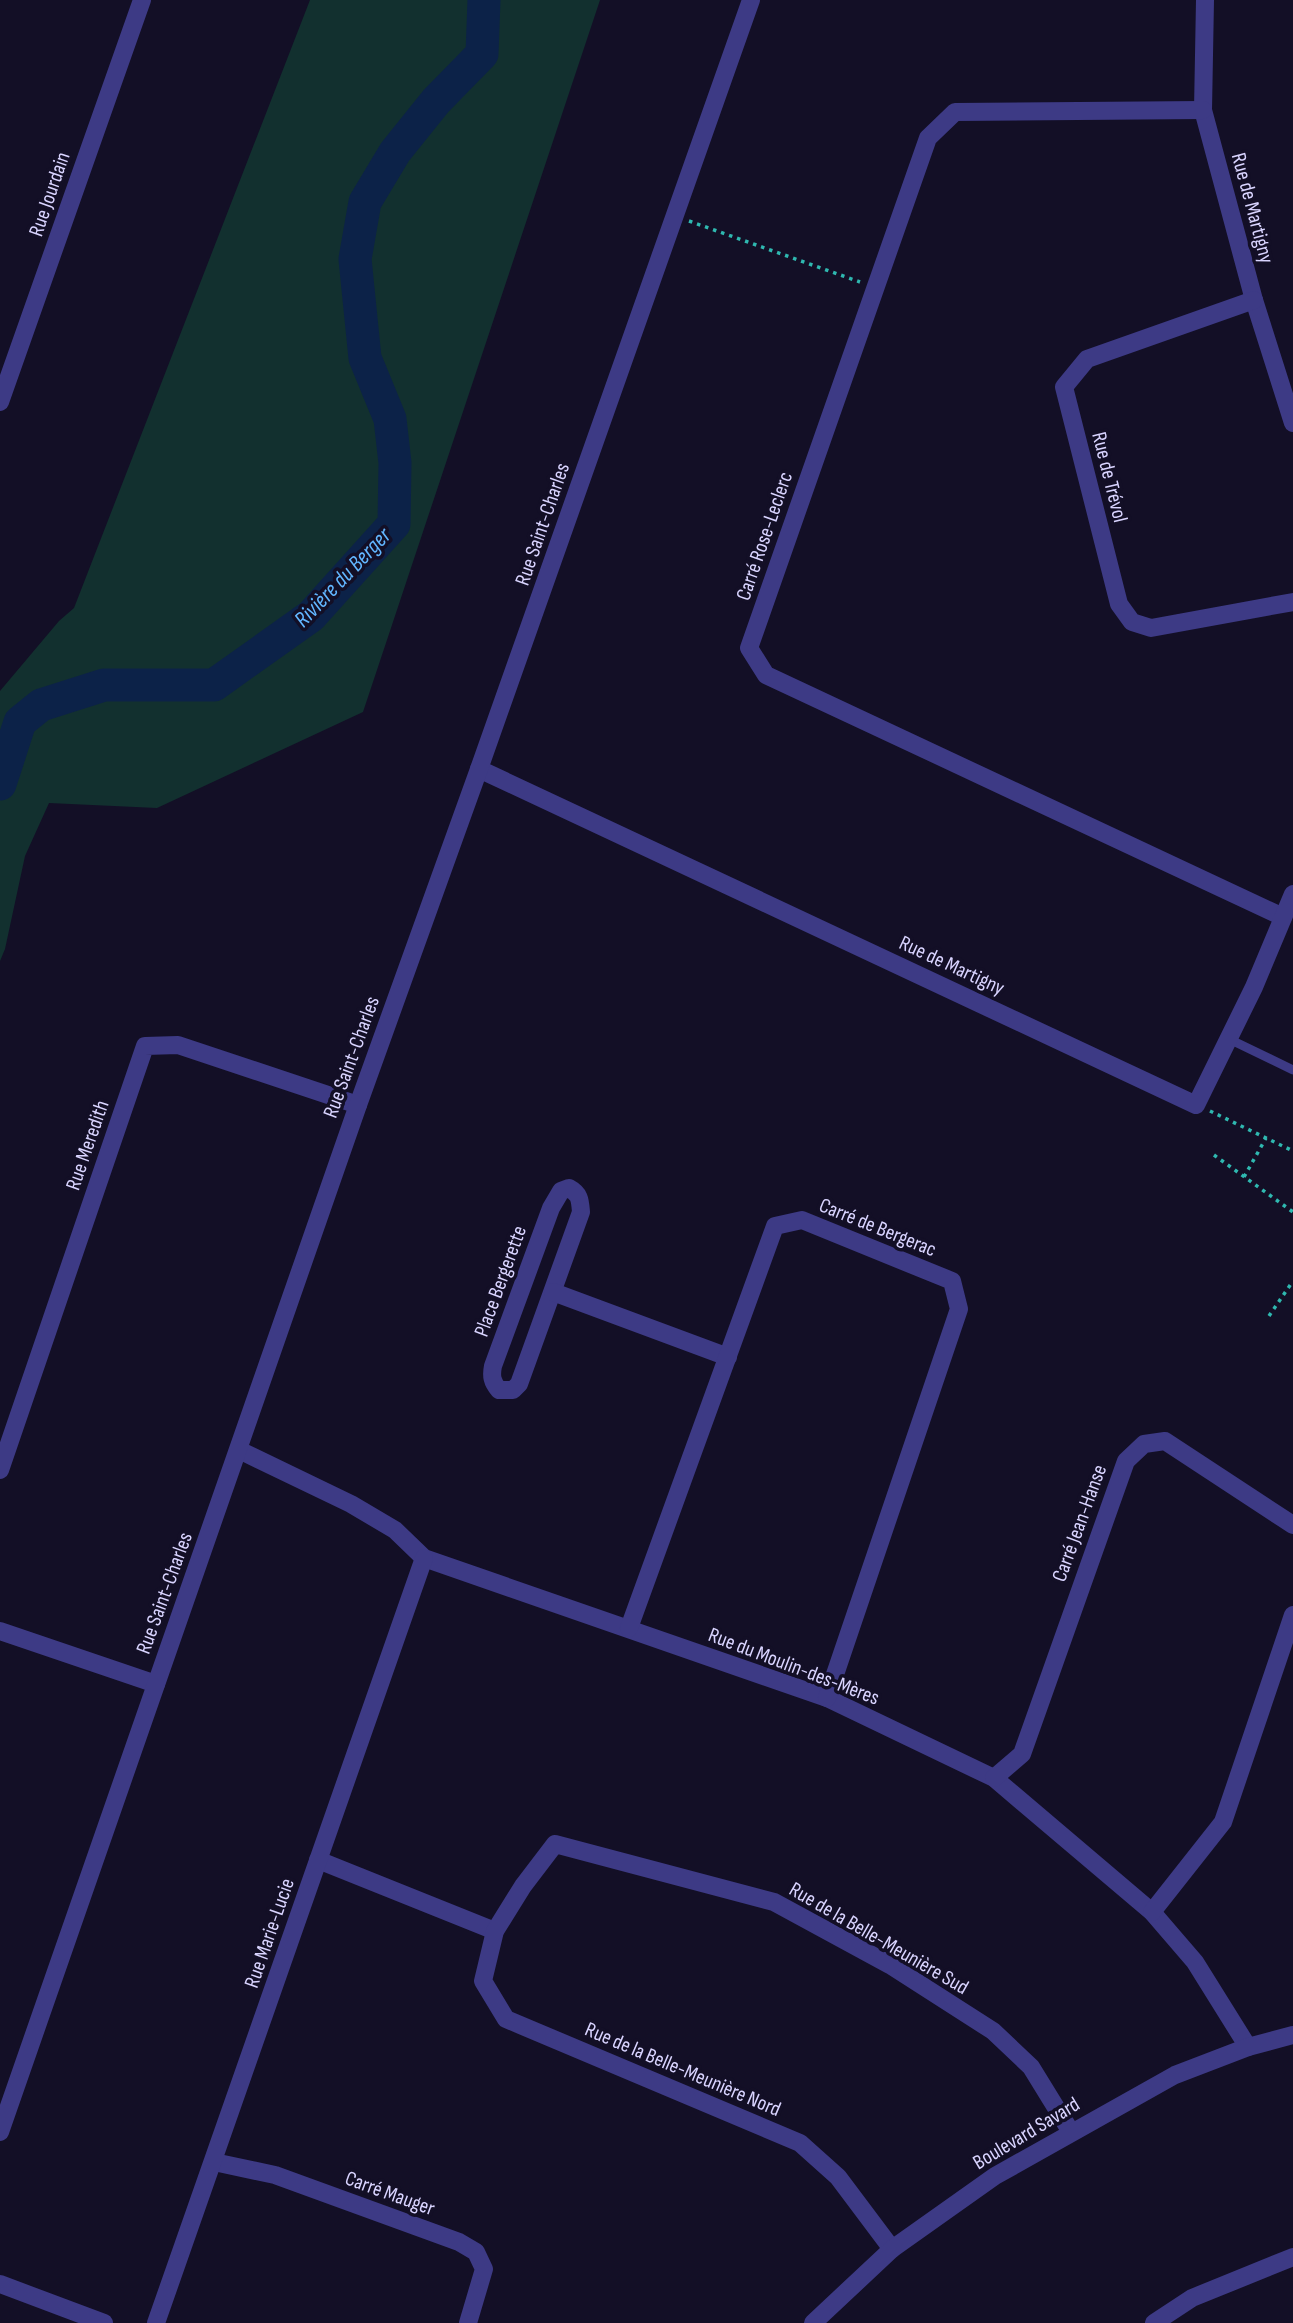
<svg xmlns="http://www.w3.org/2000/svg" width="1293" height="2323" font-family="'Sofia Sans Condensed',sans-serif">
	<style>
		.green { fill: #12302f }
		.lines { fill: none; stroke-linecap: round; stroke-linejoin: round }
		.river { stroke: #0c2248; stroke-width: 33 }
		.path { stroke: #2fb8b0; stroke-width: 3.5; stroke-dasharray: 3.5 5; stroke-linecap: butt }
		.service { stroke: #3d3a85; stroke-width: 9 }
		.minor { stroke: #3d3a85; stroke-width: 18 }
		.tertiary { stroke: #3d3a85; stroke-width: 18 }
		.labels { text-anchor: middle; stroke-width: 7; stroke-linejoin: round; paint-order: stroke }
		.street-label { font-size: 21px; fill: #d9d4ff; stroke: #130f26 }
		.water-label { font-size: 23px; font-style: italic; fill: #62b6ff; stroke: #130f26 }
	</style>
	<rect width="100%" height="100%" fill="#130f26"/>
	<path class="green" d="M310 0H600L363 712 157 808 49 803 25 856 5 949 0 961V691L59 621 74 608Z"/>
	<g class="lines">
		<path class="river" d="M0 784 20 722 41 705 104 685H214L311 616 394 524 395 463 390 419 365 358 355 259 365 202 395 152 436 101 482 54 484 0"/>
		<g class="path">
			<path d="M689 221 860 282"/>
			<path d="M1210 1111 1293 1151"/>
			<path d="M1214 1155 1293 1212"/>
			<path d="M1244 1177 1266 1138"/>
			<path d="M1269 1316 1293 1281"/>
		</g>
		<path class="service" d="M1229 1039 1293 1070"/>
		<g class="minor">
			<path d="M1205 0 1203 110 1254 300 1293 423"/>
			<path d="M1203 110 955 112 928 138 749 648 766 675 1283 917"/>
			<path d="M1254 300 1087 359 1064 387 1119 604 1132 622 1151 628 1293 602"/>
			<path d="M0 402 142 0"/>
			<path d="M479 769 1196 1105 1254 987 1293 894"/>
			<path d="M569 1188C580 1194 580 1200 581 1212L519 1384 513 1390H499C492 1382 491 1376 493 1366L551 1208 561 1191Z"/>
			<path d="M553 1292 728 1357"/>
			<path d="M239 1450 351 1504 395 1530 424 1558 827 1698 994 1778 1152 1912 1195 1962 1248 2047"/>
			<path d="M0 1470 145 1046 178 1045 358 1105"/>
			<path d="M629 1628 775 1226 802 1220 952 1281 959 1309 827 1698"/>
			<path d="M0 1631 156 1684"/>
			<path d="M994 1778 1022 1754 1126 1461 1144 1444 1165 1441 1293 1525"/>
			<path d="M318 1860 495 1931"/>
			<path d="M1152 1912 1223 1822 1293 1615"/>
			<path d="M214 2162 275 2175 459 2242 476 2252 484 2269 468 2323"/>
			<path d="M892 2249 838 2177 800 2143 506 2019 483 1981 495 1931 523 1886 555 1844 774 1902 890 1965 993 2031 1031 2067 1071 2132"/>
			<path d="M0 2284 104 2323"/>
			<path d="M156 2323 424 1558"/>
			<path d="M813 2323 892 2249 995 2176 1175 2075 1248 2047 1293 2035"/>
			<path d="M1154 2323 1192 2298 1293 2257"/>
		</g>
		<path class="tertiary" d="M0 2132 358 1105 479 769 751 0"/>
	</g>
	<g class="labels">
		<g class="street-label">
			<text transform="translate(49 194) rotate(-71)" y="7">Rue Jourdain</text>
			<text transform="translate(1253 208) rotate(75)" y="7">Rue de Martigny</text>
			<text transform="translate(1110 477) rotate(76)" y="7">Rue de Trévol</text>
			<text transform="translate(542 524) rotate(-71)" y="7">Rue Saint-Charles</text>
			<text transform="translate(764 536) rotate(-71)" y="7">Carré Rose-Leclerc</text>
			<text transform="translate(952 965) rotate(25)" y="7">Rue de Martigny</text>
			<text transform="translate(351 1057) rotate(-70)" y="7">Rue Saint-Charles</text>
			<text transform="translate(87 1145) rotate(-71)" y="7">Rue Meredith</text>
			<text transform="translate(878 1227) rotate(22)" y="7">Carré de Bergerac</text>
			<text transform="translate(500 1281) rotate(-70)" y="7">Place Bergerette</text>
			<text transform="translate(1079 1523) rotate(-70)" y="7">Carré Jean-Hanse</text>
			<text transform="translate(164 1593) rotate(-70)" y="7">Rue Saint-Charles</text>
			<text transform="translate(794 1666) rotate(21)" y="7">Rue du Moulin-des-Mères</text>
			<text transform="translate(269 1933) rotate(-71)" y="7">Rue Marie-Lucie</text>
			<text transform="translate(879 1938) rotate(30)" y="7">Rue de la Belle-Meunière Sud</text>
			<text transform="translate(683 2069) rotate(23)" y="7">Rue de la Belle-Meunière Nord</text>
			<text transform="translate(1026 2133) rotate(-31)" y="7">Boulevard Savard</text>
			<text transform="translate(390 2193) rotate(20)" y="7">Carré Mauger</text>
		</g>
		<g class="water-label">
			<text transform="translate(342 577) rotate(-46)" y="8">Rivière du Berger</text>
		</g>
	</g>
</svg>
